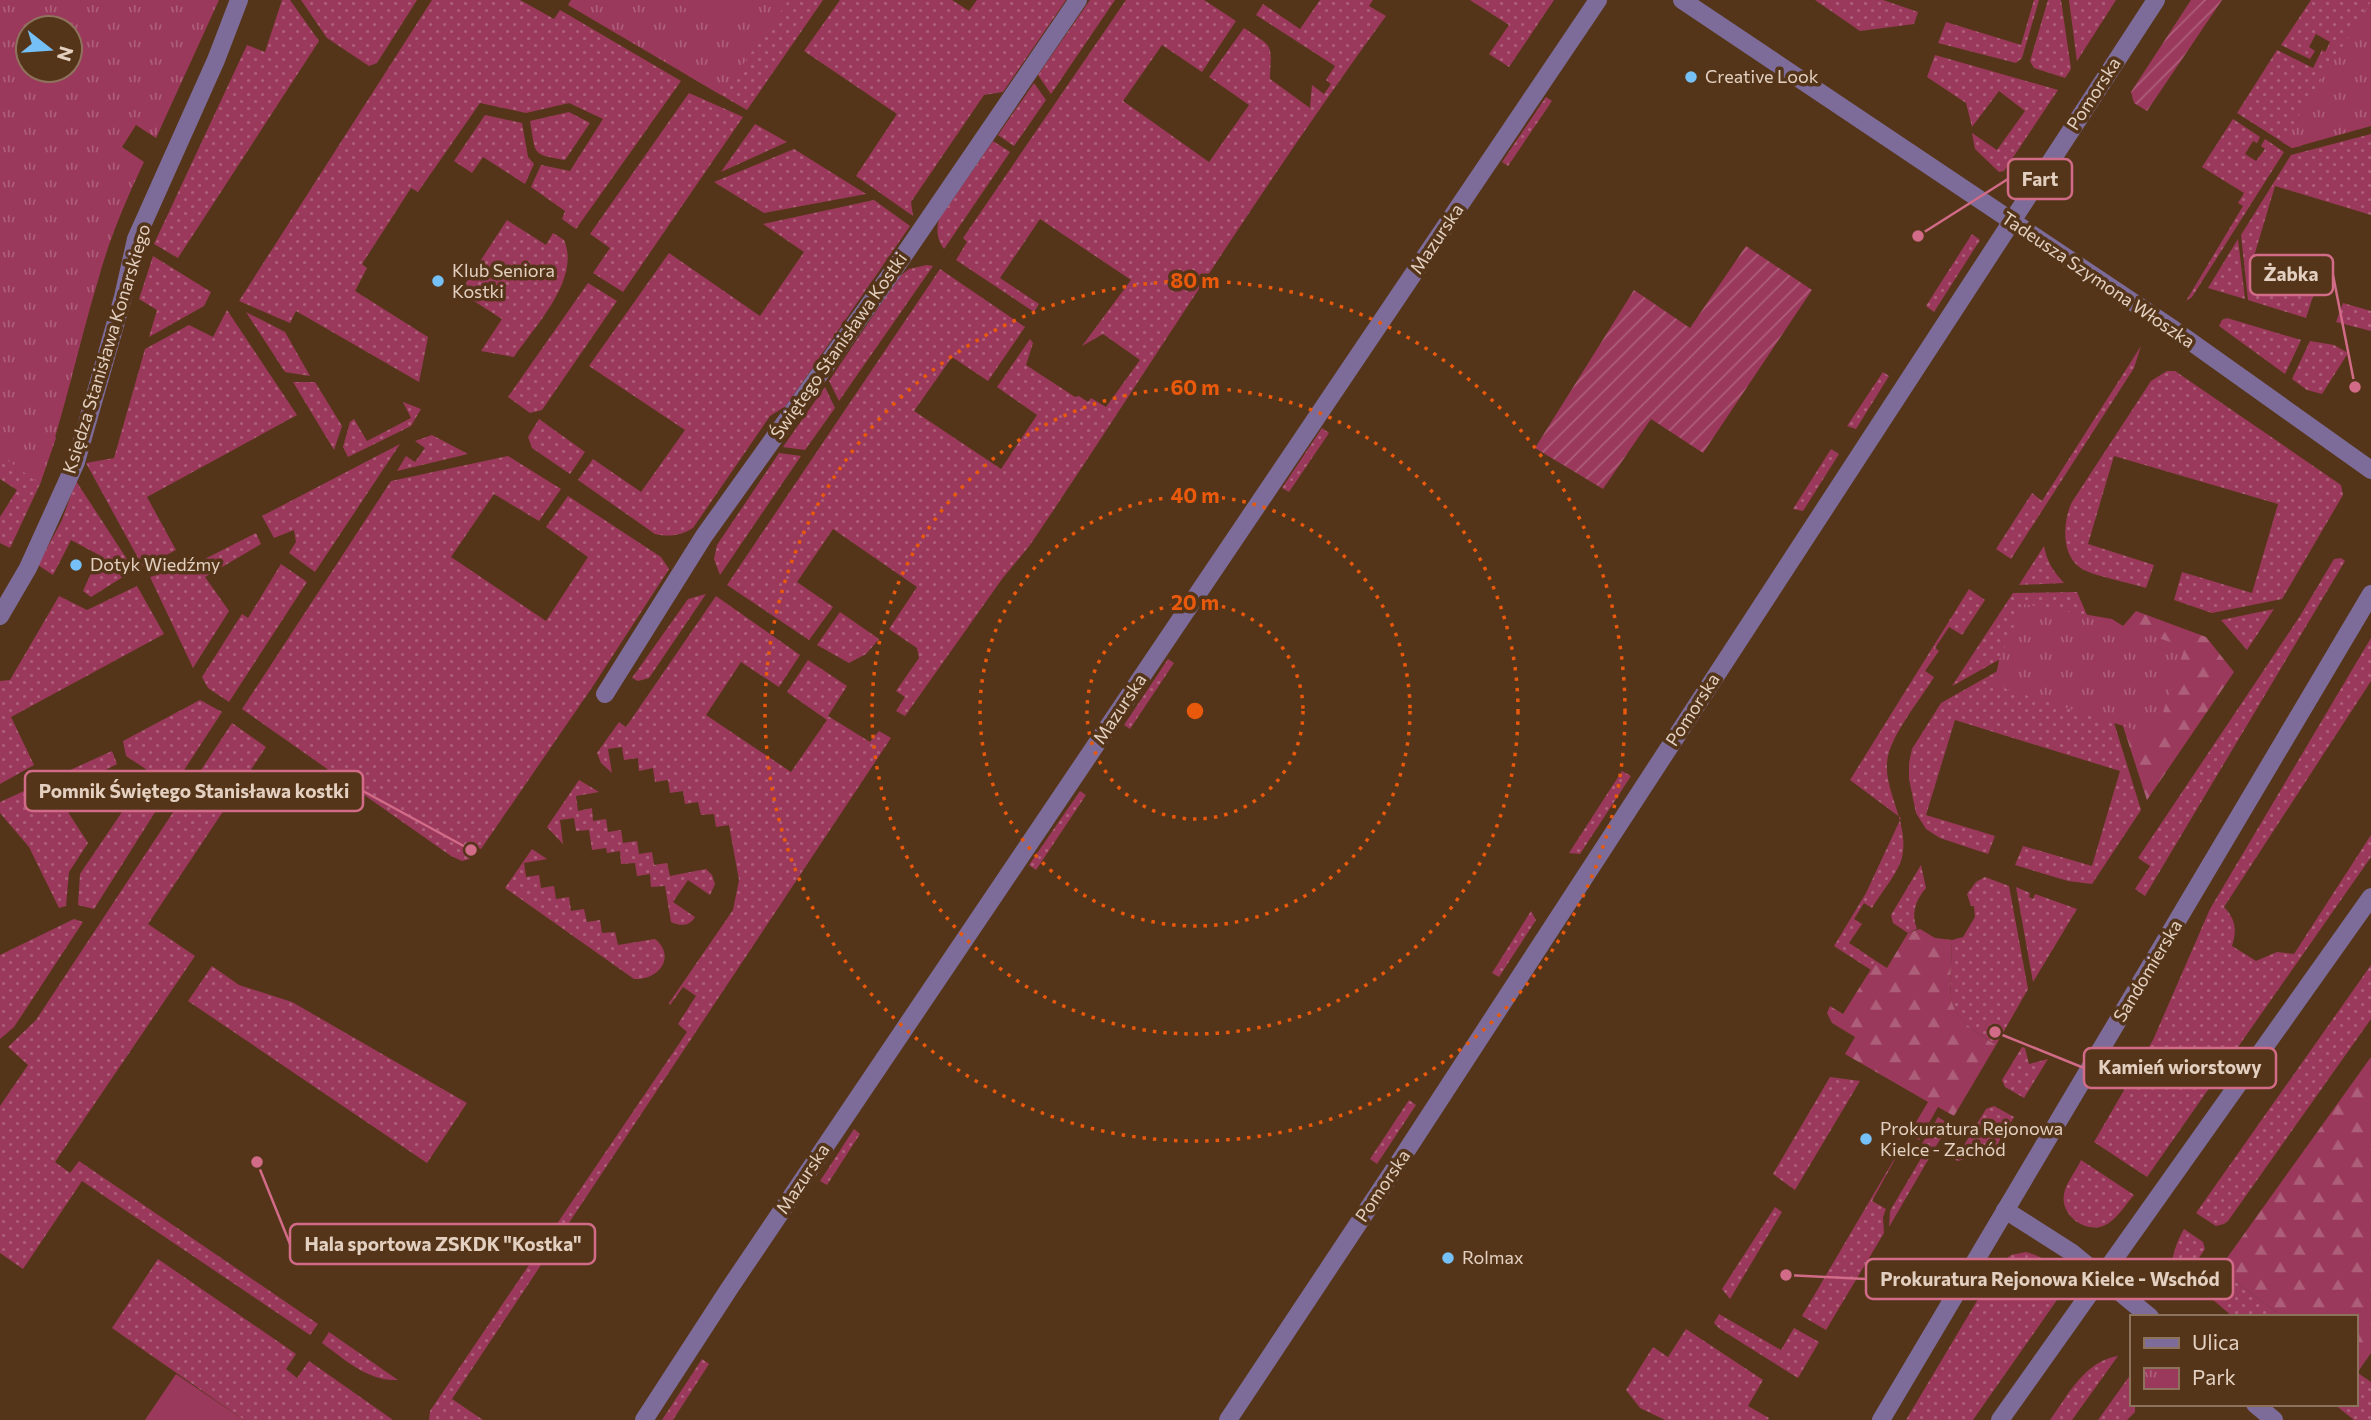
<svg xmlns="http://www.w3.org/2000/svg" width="2371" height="1420" font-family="Commissioner,sans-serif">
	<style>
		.grass { fill: url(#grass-dots) }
		.forest { fill: url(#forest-firs) }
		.park { fill: url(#park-tufts); fill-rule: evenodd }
		.garden { fill: url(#garden-furrows) }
		.pitch { fill: #9b395c }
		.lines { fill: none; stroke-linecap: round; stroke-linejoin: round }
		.minor { stroke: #7d6c99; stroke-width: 18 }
		.ring { fill: none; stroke: #e8590c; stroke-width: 3.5; stroke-dasharray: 3.5 7 }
		.poi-dot { fill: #75c0f6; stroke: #553519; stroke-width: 2.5 }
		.labels { text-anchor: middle; stroke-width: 7; stroke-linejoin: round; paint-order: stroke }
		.poi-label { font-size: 18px; fill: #e3d0c0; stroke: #553519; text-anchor: start }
		.street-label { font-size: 18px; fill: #e3d0c0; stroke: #553519 }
		.centre { fill: #e8590c; stroke: #553519; stroke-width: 3.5 }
		.ring-label { font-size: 21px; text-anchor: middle; font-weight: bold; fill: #e8590c; stroke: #553519; stroke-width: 7; stroke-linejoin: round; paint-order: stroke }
		.leader { fill: none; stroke: #d16b88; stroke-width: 2.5 }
		.callout-dot { fill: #d16b88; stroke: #553519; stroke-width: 2.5 }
		.callout { fill: #553519; stroke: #d16b88; stroke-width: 2.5 }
		.callout-label { font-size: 19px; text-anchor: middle; font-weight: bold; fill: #e3d0c0 }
	</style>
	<defs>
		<pattern id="grass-dots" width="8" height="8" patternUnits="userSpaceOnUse" patternTransform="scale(1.75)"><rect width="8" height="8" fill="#9b395c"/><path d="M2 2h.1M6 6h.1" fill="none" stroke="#ad5e79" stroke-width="1.8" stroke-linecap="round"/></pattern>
		<pattern id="forest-firs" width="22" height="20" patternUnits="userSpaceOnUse" patternTransform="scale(1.75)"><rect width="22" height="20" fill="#9b395c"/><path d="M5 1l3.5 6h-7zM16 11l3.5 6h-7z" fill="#ad5e79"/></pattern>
		<pattern id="park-tufts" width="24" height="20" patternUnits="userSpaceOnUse" patternTransform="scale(1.75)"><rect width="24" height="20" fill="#9b395c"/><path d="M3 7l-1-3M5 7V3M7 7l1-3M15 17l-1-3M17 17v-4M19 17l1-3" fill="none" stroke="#ad5e79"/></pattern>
		<pattern id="garden-furrows" width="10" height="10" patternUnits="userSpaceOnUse" patternTransform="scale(1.75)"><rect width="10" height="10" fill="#9b395c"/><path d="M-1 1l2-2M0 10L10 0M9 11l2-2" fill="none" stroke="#ad5e79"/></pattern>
	</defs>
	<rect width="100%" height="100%" fill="#553519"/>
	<g class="grass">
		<path d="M282 0H290L319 41 178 258 154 244 247 45 265 52Z"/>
		<path d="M301 0H417L377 63 369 66 327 38Z"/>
		<path d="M432 0H520L554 19 560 10 681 81 576 229 562 219 565 211 531 187 541 165 570 171 603 119 569 103 526 113 480 103 418 192 411 188 362 264 367 268 355 291 428 337 419 382 296 311 290 323 239 301Z"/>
		<path d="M737 0H823L747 110 687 75Z"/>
		<path d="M840 0H952L969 11 977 0H1066L1003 92 984 95 911 202 913 216 856 176 897 114 804 51Z"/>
		<path d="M1090 0H1115L1051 94 1038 75Z"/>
		<path d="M1126 0H1204L1236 21 1202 72 1162 45 1123 101 1209 162 1249 105 1209 77 1244 28C1275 49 1271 42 1270 79L1310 108 1312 85 1324 94 1331 84 1326 80 1335 66 1256 15 1263 4 1300 29 1320 0H1373L1369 6 1386 16C1260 188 1149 369 1030 545L1002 579 905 716 896 711 905 697 896 691 919 658 917 648 889 629 917 587 833 529 797 582 833 607 809 640 727 585 940 269 1025 327 988 381 952 357 914 411 1001 469 1037 415 997 387 1030 339 1033 343 1026 365 1075 397 1079 396 1088 402 1091 398 1106 407 1140 360 1103 334 1082 346 1131 280 1040 219 1000 278 1039 304 1034 312 956 260 967 242 963 238Z"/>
		<path d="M1470 0H1554L1509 67 1489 54 1509 25Z"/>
		<path d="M1815 0H1883L1918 12 1914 24 1860 31Z"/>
		<path d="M2034 0H2039L2022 58 2016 63 1938 43 1946 22 2021 45Z"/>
		<path d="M2048 0H2061L2071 69 2065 78 2034 68 2030 61Z"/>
		<path d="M2069 0H2116L2077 61Z"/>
		<path d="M2311 0H2371V42L2301 146 2292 148 2237 113 2277 50 2313 68 2322 50 2325 52 2330 42 2316 34 2309 47 2315 51 2310 59 2281 45Z"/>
		<path d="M1935 55 2058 90 2004 171 1999 172 1975 149 1972 133 1997 150 2025 111 1999 91 1972 127 1966 103 1927 77Z"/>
		<path d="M1034 83 1046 100 1014 146 998 135Z"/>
		<path d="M689 93 743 117 623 292 593 273 610 248 590 234Z"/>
		<path d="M1546 97 1552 101 1508 166 1502 162Z"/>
		<path d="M569 112 590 123 565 160C531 154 536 155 530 121Z"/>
		<path d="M485 115 522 123 528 157 534 164 525 184 483 157 472 173 454 161Z"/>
		<path d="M2233 119 2260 137 2257 143 2253 141 2245 154 2256 161 2265 149 2261 146 2265 139 2284 152 2192 297 2186 301 2243 206 2238 203 2244 193 2202 167Z"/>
		<path d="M755 124 787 142 721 172Z"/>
		<path d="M2371 134V215L2275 186 2249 273 2314 293 2306 318 2248 300 2241 235 2291 155Z"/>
		<path d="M993 141 1010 152 944 249C937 239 936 231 939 219Z"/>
		<path d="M794 149 866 194 764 213 714 182Z"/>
		<path d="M874 200 910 226 786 406 770 416 693 528C680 536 670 537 655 534L578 480 593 459 641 492 685 430 589 366 669 253 760 316 804 252 763 224Z"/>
		<path d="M507 220 546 245 553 233 564 240C581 279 535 326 514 357L481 351 502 319 460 292Z"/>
		<path d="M1972 234 1980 240 1934 312 1926 306Z"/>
		<path d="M2238 239 2245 299 2208 288Z"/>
		<path d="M153 256 211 292 204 306 149 337 157 310 139 299Z"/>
		<path d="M927 265 933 266 839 401 829 381 899 277 909 269Z"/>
		<path d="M588 283 617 301 542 410 530 413 508 397Z"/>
		<path d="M2343 303 2371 311V331L2336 322Z"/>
		<path d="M227 310 297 415 147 497 176 550 143 567 86 463 114 458 145 349 189 325 213 337Z"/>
		<path d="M246 312 285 332 310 376 285 372Z"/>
		<path d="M2227 318 2301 340 2285 374 2219 326 2222 320Z"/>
		<path d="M0 323 56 438 40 484 10 548 0 543V517L17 490 0 479Z"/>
		<path d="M2310 341 2334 345 2348 353 2322 394 2307 390 2292 379Z"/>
		<path d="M2141 346 2134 368 2011 559 1996 549 2032 493 2042 501Z"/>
		<path d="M2167 371H2175L2341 485 2343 495 2282 599 2212 613 2174 600 2182 572 2252 593 2278 504 2114 456 2088 544 2154 565 2146 588C2131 583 2094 576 2082 569 2060 556 2063 520 2072 502L2151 381Z"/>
		<path d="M1883 372 1889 376 1856 429 1847 426Z"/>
		<path d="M293 382H315L342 426 334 450Z"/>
		<path d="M825 387 835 408 805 450 783 447Z"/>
		<path d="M403 402 421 409 411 426 348 457 343 447 350 422 354 419 367 441 411 418Z"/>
		<path d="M539 419 585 452 570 474 532 448 528 437Z"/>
		<path d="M1322 428 1329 433 1289 492 1282 488Z"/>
		<path d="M432 435 468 454 397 471 406 456 415 462 425 448 415 441Z"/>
		<path d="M400 444 315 572 289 553 296 542 294 530 274 538 262 516Z"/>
		<path d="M1831 449 1839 454 1803 511 1793 509Z"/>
		<path d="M779 453 801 456 720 575 714 559 717 545Z"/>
		<path d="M508 456 561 489 539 521 494 494 451 557 546 621 588 557 546 527 568 496 661 557 669 569 593 686 481 849 467 844 464 850 470 859 462 861 451 856 242 709 391 481Z"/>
		<path d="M76 481 134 570 91 597 83 591 99 555 71 540 53 575 38 565 62 520Z"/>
		<path d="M256 533 261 544 205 577 229 611 193 668 150 577 195 564Z"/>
		<path d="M2044 546C2047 562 2053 571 2064 583L2019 585Z"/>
		<path d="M2341 558 2345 561 2145 896 2135 889 2150 866 2138 858 2300 616 2334 559Z"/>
		<path d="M281 564 307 582 229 702 208 688 202 677 242 614 248 618Z"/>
		<path d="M137 586 164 634 11 717 34 765 0 784V681L10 680 59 596 87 610Z"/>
		<path d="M1969 589 1985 600 1962 635 1949 627 1935 648 1939 651 1925 671 1934 677C1920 700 1894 731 1888 756 1881 789 1910 821 1902 857 1899 872 1880 894 1872 908L1864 903 1854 919 1862 924 1849 943 1876 961 1871 970 1834 946 1866 893 1901 818 1850 780Z"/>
		<path d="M2077 592 2093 629 2013 652 1952 686 2013 593Z"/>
		<path d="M706 594 649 678 638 681 632 678 688 599Z"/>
		<path d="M716 596 800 655 779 687 741 662 706 715 791 772 827 720 787 692 808 660 847 686 828 716 870 742 879 731 891 738 452 1399 483 1420H429L430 1411 687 1032 678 1024 696 996 683 987 670 1005 669 1003 733 910 739 880 729 825 716 827 714 814 701 815 698 802 685 804 683 791 670 793 668 780 655 782 653 768 639 771 638 758 624 760 622 747 608 749 612 773 601 763 597 753 619 722 626 727Z"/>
		<path d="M2274 609 2247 650 2221 620Z"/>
		<path d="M840 612 879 639 866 654 849 663 817 645Z"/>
		<path d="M2371 638V681L2224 907C2236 920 2237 930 2232 946L2256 961 2277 952 2294 954 2371 835V857L2147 1177 2094 1142 2153 1040 2210 909Z"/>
		<path d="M1168 659 1174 663 1130 729 1124 725Z"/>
		<path d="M2010 664 2111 713 2141 810 2092 884 2068 881 2015 865 2023 846 2092 866 2120 771 1955 720 1926 815 1995 836 1988 854 1940 838 1926 829 1916 813 1909 779V763L1912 749 1941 703Z"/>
		<path d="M200 700 222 712 173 787 126 756 123 741Z"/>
		<path d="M232 723 266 747 148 924 195 956 55 1162 70 1173 79 1161 318 1324 310 1335 82 1181 23 1269 0 1253V1106L28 1065 8 1047 36 1020Z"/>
		<path d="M112 751 117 764 57 795 88 843 69 872 66 906 59 908 29 847 0 813V802Z"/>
		<path d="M1622 771 1631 776 1580 854 1569 853Z"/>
		<path d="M579 780 599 792 576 796 578 811 592 808 593 821 606 819 608 832 621 830 623 843 637 841 639 854 652 852 654 865 667 863 670 876 706 869 712 875 715 884 710 895 688 880 673 902 695 917C689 927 680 926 671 922L665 886 651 887 650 874 637 876 635 863 621 864 620 851 607 853 606 848 592 850 589 830 576 831 574 818 560 820 563 844 547 827Z"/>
		<path d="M141 784 164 798 94 909 78 905 80 874Z"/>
		<path d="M1080 791 1086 795 1036 870 1029 865Z"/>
		<path d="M532 849 547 859 524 863 526 877 539 875 541 888 554 886 556 899 569 897 571 911 584 909 587 922 600 920 602 933 615 932 618 945 655 939C677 957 658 981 634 979L505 888Z"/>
		<path d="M1921 865 1926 888C1915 901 1911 913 1917 929L1908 933 1893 923 1891 915Z"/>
		<path d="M1985 877 2009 886 2028 989 1996 1045C1939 1010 1951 1002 1952 940L1963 937 1975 917 1974 906H1971L1967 894 1976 882Z"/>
		<path d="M2016 887 2030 893 2029 897 2033 899 2035 894 2077 909 2033 982Z"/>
		<path d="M1531 911 1536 920 1499 977 1492 973Z"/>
		<path d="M74 919 83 922 14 1027 0 1039V955Z"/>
		<path d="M2371 965V1019L2228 1221 2224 1224 2216 1226 2196 1213Z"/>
		<path d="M212 966 239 985 292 1002 467 1103 427 1163 188 1001Z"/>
		<path d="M2022 1047 2025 1048 2029 1064 2048 1059 2024 1098 2005 1087 2002 1080Z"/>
		<path d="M1830 1077 1860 1081 1795 1190 1773 1174Z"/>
		<path d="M1409 1100 1416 1105 1377 1164 1370 1159Z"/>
		<path d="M1994 1106 2014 1117 1994 1150 1958 1161 1955 1160 1986 1109Z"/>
		<path d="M1938 1117 1949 1124 1889 1227 1890 1211 1926 1150 1920 1147Z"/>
		<path d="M854 1129 860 1134 827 1185 820 1181Z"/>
		<path d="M1906 1139 1872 1201 1886 1209 1883 1217 1884 1233 1826 1330 1802 1316Z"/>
		<path d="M2081 1160 2134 1195C2125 1205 2116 1221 2103 1226 2085 1233 2060 1215 2064 1194 2066 1183 2076 1171 2081 1160Z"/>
		<path d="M1775 1207 1782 1212 1730 1299 1722 1289Z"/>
		<path d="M2184 1229 2203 1242 2205 1249 2173 1295C2168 1271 2172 1250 2184 1229Z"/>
		<path d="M2026 1252C2050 1258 2064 1275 2057 1300L1973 1420H1906L1999 1264 2011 1255Z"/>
		<path d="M158 1259 296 1354 286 1369 297 1378 309 1361 393 1420H244L112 1328Z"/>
		<path d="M2219 1269 2283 1317H2233L2204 1292Z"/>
		<path d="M1719 1314 1781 1350 1794 1328 1819 1342 1798 1378 1720 1329 1714 1323Z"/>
		<path d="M1686 1329 1763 1380 1748 1406 1769 1418 1768 1420H1665L1640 1408 1626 1390 1653 1347 1668 1357Z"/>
		<path d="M329 1332 398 1380C369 1382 344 1359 322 1343Z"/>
		<path d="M2118 1356 2072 1420H2050C2068 1395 2085 1361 2118 1356Z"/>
		<path d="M702 1359 709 1364 673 1420H662Z"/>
		<path d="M2355 1371 2371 1382V1420H2354L2334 1404H2355Z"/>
		<path d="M2131 1374V1404H2135V1412L2127 1420H2098Z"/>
	</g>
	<g class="forest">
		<path d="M2136 611 2206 637 2234 672 2147 800 2121 720 2110 641Z"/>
		<path d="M1920 929 1935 938 1952 940C1951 1002 1939 1010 1996 1045L1954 1116 1938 1107 1919 1140 1909 1134 1928 1102 1845 1054 1855 1037 1832 1023 1827 1013 1830 1006 1843 1014 1876 961 1887 968 1908 933Z"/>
		<path d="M2371 1057V1353L2357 1373 2355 1371V1317H2283L2219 1269Z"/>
	</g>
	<g class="park">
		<path d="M0 0H219L156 138 136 125 122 147 144 162C126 200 110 237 99 277 78 346 64 416 40 484L0 455ZM70 28V70H28V28Z"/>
		<path d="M571 0H789L721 95 568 5Z"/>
		<path d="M2371 1V126L2292 148 2282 142Z"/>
		<path d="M2024 604 2112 619 2123 626 2185 647 2155 736 1994 685 1999 660Z"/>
	</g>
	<g class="garden">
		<path d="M2191 0H2222L2147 111 2134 103 2131 92Z"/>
		<path d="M1746 246 1812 290 1703 453 1651 419 1603 489 1535 448 1634 290 1690 328Z"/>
	</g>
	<g class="pitch">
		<path d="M677 0H737L721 28 676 3Z"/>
		<path d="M176 1374 244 1420H145Z"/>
	</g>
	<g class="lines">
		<g class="minor">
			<path d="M1682 0 2173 329 2371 470"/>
			<path d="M0 616 28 568 76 462 123 297 136 239 216 60 239 0"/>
			<path d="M605 694 704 536 891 274 1078 0"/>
			<path d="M2005 1210 2071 1252 2150 1317"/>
			<path d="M2255 1404 2274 1420"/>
			<path d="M644 1420 729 1289 1598 0"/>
			<path d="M1228 1420 1403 1156 2156 0"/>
			<path d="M1881 1420 2371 594"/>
			<path d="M2000 1420 2371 897"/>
		</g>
	</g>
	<g class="ring">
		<circle cx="1195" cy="711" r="108"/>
		<circle cx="1195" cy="711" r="215"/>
		<circle cx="1195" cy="711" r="323"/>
		<circle cx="1195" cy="711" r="430"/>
	</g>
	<g class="poi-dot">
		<circle cx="1691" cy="77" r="7"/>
		<circle cx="438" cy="281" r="7"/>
		<circle cx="76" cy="565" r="7"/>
		<circle cx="1866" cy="1139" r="7"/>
		<circle cx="1448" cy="1258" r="7"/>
	</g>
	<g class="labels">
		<g class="poi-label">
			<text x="1705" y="83">Creative Look</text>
			<text x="452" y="277">Klub Seniora<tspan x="452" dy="21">Kostki</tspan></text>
			<text x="90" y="571">Dotyk Wiedźmy</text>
			<text x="1880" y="1135">Prokuratura Rejonowa<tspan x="1880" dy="21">Kielce - Zachód</tspan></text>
			<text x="1462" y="1264">Rolmax</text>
		</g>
		<g class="street-label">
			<text transform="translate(2094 94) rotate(-57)" y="6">Pomorska</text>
			<text transform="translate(1437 239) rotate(-56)" y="6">Mazurska</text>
			<text transform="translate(2098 280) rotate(34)" y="6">Tadeusza Szymona Włoszka</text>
			<text transform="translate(839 346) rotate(-55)" y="6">Świętego Stanisława Kostki</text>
			<text transform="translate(107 349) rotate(-73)" y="6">Księdza Stanisława Konarskiego</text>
			<text transform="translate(1120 709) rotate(-56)" y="6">Mazurska</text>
			<text transform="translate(1693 710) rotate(-57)" y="6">Pomorska</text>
			<text transform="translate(2148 971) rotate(-59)" y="6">Sandomierska</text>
			<text transform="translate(803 1179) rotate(-56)" y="6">Mazurska</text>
			<text transform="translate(1383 1186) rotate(-56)" y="6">Pomorska</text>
		</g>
	</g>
	<circle cx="1195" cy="711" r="10" class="centre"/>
	<g class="ring-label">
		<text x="1195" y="288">80 m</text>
		<text x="1195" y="395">60 m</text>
		<text x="1195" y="503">40 m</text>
		<text x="1195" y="610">20 m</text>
	</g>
	<path class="leader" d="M1918 236L2008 179M2355 387L2333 275M471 850L363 791M1995 1032L2084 1068M257 1162L290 1244M1786 1275L1866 1279"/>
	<g class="callout-dot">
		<circle cx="1918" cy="236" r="7"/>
		<circle cx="2355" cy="387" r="7"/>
		<circle cx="471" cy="850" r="7"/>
		<circle cx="1995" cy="1032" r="7"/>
		<circle cx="257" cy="1162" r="7"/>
		<circle cx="1786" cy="1275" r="7"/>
	</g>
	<g class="callout">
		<rect x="2008" y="159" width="64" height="40" rx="7"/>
		<rect x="2250" y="255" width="83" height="40" rx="7"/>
		<rect x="25" y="771" width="338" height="40" rx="7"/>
		<rect x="2084" y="1048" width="192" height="40" rx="7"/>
		<rect x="290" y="1224" width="305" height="40" rx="7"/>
		<rect x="1866" y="1259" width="367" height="40" rx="7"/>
	</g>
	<g class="callout-label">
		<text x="2040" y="186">Fart</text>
		<text x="2291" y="281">Żabka</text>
		<text x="194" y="798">Pomnik Świętego Stanisława kostki</text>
		<text x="2180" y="1074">Kamień wiorstowy</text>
		<text x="443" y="1251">Hala sportowa ZSKDK "Kostka"</text>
		<text x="2050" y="1286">Prokuratura Rejonowa Kielce - Wschód</text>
	</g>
	<rect x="2130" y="1315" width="228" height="91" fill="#553519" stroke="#8e735c" stroke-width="2"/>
	<rect x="2144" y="1338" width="35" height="10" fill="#7d6c99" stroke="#8e735c" stroke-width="2"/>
	<text x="2192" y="1350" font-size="21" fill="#e3d0c0">Ulica</text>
	<rect x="2144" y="1368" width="35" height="21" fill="url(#park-tufts)" stroke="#8e735c" stroke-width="2"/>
	<text x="2192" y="1385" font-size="21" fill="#e3d0c0">Park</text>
	<g transform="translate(49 49) rotate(107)"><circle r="33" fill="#553519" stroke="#8e735c" stroke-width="2"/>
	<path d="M0-5L12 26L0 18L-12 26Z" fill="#75c0f6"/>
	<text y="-10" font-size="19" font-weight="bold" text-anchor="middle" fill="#e3d0c0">N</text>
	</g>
</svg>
